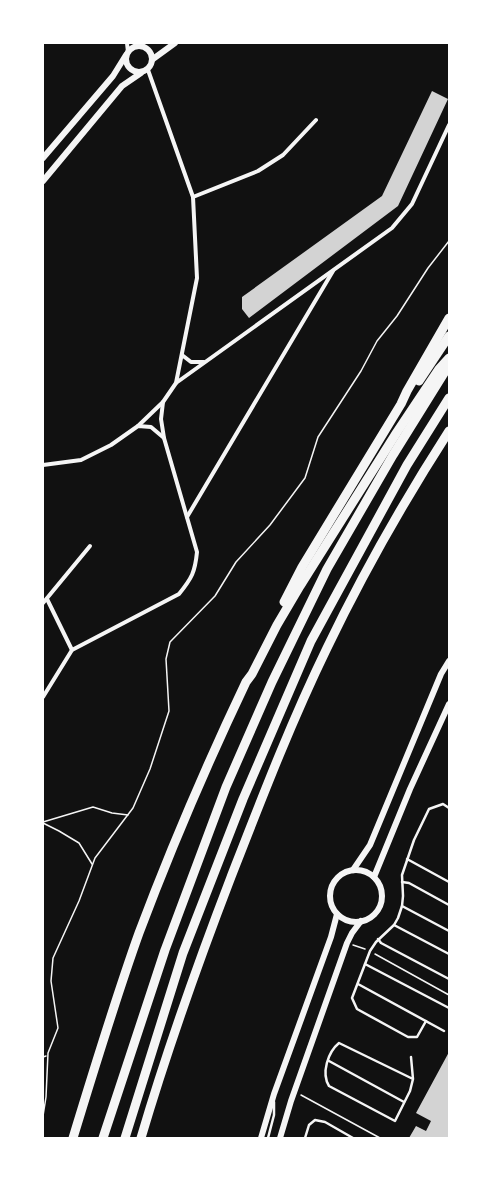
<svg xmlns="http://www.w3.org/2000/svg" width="492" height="1181" font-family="'Work Sans',sans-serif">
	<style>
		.building { fill: #d3d3d3 }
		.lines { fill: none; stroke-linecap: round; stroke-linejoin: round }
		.path { stroke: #f5f5f5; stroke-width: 1.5 }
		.service { stroke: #f5f5f5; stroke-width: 2.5 }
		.minor { stroke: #f5f5f5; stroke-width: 4 }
		.tertiary { stroke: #f5f5f5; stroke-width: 6 }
		.motorway { stroke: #f5f5f5; stroke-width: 9 }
	</style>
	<rect width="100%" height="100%" fill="#111"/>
	<g class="building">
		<path d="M432 91 448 99 398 206 249 318 242 309V297L382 196Z"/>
		<path d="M449 1052V1138H409L416 1126 426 1131 431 1121 416 1113Z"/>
	</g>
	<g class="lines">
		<g class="path">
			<path d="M43 822 93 807 112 813 128 815"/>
			<path d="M43 823 59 831 79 843 92 864"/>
			<path d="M353 945 365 949"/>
			<path d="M375 954 449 995"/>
			<path d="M43 1057 46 1056"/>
			<path d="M301 1095 380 1138"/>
			<path d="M43 1116 46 1097 48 1053 58 1028 51 981 53 958 79 901 95 858 133 808 150 769 169 711 166 659 170 642 215 596 236 562 270 525 305 478 318 437 361 371 377 341 397 316 428 268 449 241"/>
		</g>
		<g class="service">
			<path d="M407 859 449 882"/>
			<path d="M402 882 409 883 449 905"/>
			<path d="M402 906 449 931"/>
			<path d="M394 925 449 954"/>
			<path d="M378 939 381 943 449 979"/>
			<path d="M365 964 449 1008"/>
			<path d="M358 984 444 1031"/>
			<path d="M426 1021 417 1037H408L357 1009 352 998 370 951 376 942 394 925 398 918 402 906 403 896 402 875 414 840 429 809 443 804 449 808"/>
			<path d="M411 1057 413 1079 410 1091 395 1121 329 1086C321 1073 328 1052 339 1043L413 1079"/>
			<path d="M329 1061 404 1102"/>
			<path d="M268 1138 274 1115V1102"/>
			<path d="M305 1138 309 1125 315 1120 325 1122 353 1138"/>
		</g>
		<g class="minor">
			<path d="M127 43 128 52"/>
			<path d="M138 43 143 46"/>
			<path d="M193 197 258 171 283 155 316 120"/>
			<path d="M182 355 191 362H204"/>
			<path d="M176 383 392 228 412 204 449 125"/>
			<path d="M138 426 163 402"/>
			<path d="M43 465 81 460 111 445 138 426 151 427 164 438"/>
			<path d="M187 517 333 271"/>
			<path d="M47 599 72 650"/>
			<path d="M43 603 90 546"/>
			<path d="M43 697 72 650 179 594C192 578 195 572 197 552L164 438 161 419 163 402 176 383 197 278 193 197 148 70"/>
		</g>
		<g class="tertiary">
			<circle cx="139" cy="59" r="13"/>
			<path d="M153 59 175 43"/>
			<path d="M43 158 113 76 126 55"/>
			<path d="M43 181 122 86 141 73"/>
			<path d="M353 870 370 845 441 674 449 661"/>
			<circle cx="356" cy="896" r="26"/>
			<path d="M374 877 410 789 449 704"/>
			<path d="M261 1138 274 1094 331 937 337 914"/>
			<path d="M280 1138 291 1101 347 943 352 933 361 921"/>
		</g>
		<g class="motorway">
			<path d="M419 381 449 336"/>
			<path d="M284 602 302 567 401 404 407 391 449 318"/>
			<path d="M73 1138C94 1069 115 1000 139 933 171 848 207 764 246 682L252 674 277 625 300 586 397 432 439 369 449 358"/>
			<path d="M103 1138 165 950 226 787 272 682 327 569 393 455 449 365"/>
			<path d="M125 1138 183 953 243 799 311 641 407 465 449 398"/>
			<path d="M141 1138C167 1050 198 963 231 877 261 800 291 722 327 648 363 573 404 501 449 431"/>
		</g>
	</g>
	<rect width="492" height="1181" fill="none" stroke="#ffffff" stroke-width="88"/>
</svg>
